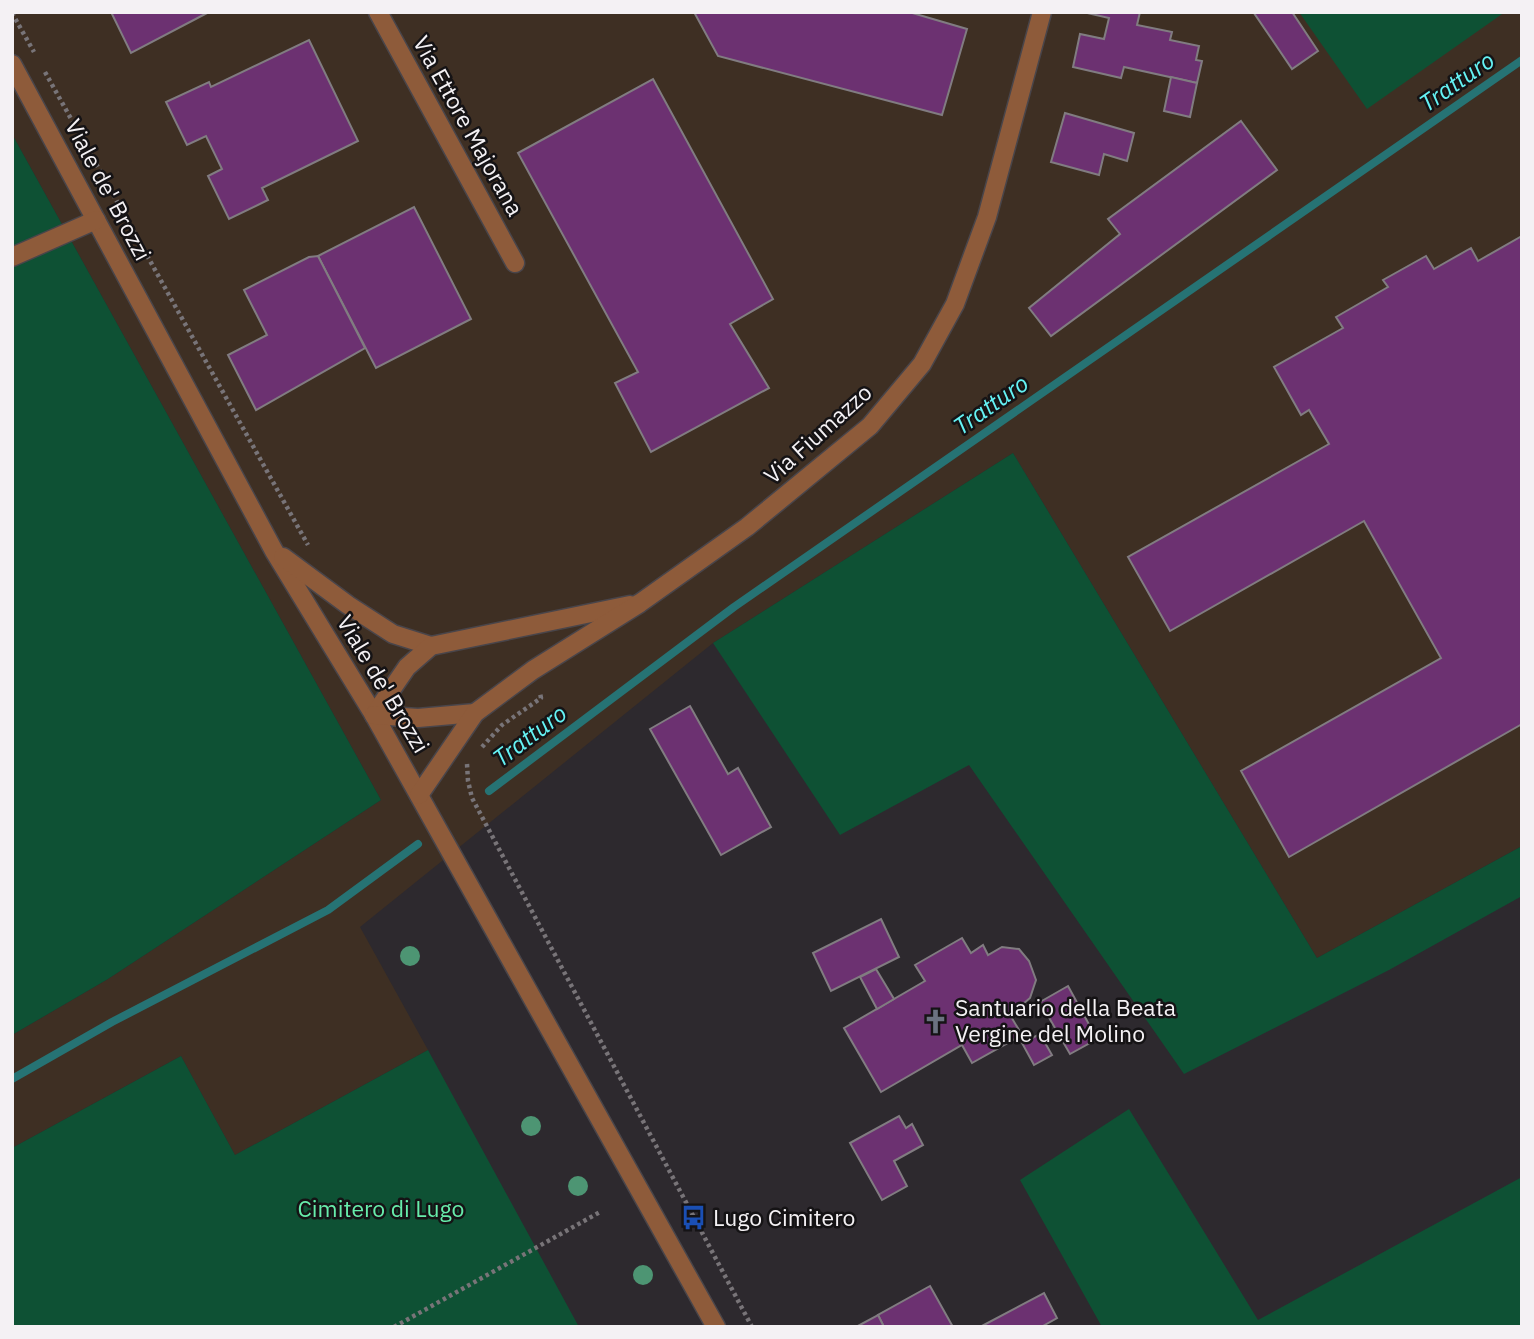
<svg xmlns="http://www.w3.org/2000/svg" width="1534" height="1339" font-family="'IBM Plex Sans',sans-serif">
	<style>
		.industrial { fill: #3e2f23 }
		.green { fill: #0e5134 }
		.lines { fill: none; stroke-linecap: round; stroke-linejoin: round }
		.stream { stroke: #267374; stroke-width: 8 }
		.building { fill: #6c3171; stroke: #817c81; stroke-width: 2 }
		.minor-casing { stroke: #49454a; stroke-width: 21 }
		.path { stroke: #787478; stroke-width: 4.5; stroke-dasharray: 3.5 3.5; stroke-linecap: butt }
		.minor { stroke: #8e5b3a; stroke-width: 18 }
		.tree { fill: #4d9573 }
		.labels { text-anchor: middle; stroke-width: 5; stroke-linejoin: round; paint-order: stroke }
		.street-label { font-size: 23px; fill: #f4f1f4; stroke: #151315 }
		.poi-label { font-size: 23px; fill: #f4f1f4; stroke: #151315; text-anchor: start }
		.park-label { font-size: 23px; fill: #67edab; stroke: #151315 }
		.water-label { font-size: 24px; font-style: italic; fill: #65f3f5; stroke: #151315 }
	</style>
	<rect width="100%" height="100%" fill="#2d292e"/>
	<path class="industrial" d="M12 12H1522V846L1317 958 1013 453 713 643 360 927 428 1050 235 1155 181 1056 12 1148V1035L108 979 381 800 12 134Z"/>
	<g class="green">
		<path d="M1299 12H1505L1367 109Z"/>
		<path d="M12 134 381 800 108 979 12 1035Z"/>
		<path d="M1013 453 1317 958 1522 846V896L1389 970 1184 1074 969 765 840 835 713 643Z"/>
		<path d="M428 1050 579 1327H12V1148L181 1056 235 1155Z"/>
		<path d="M1129 1109 1258 1320 1522 1177V1327H1102L1020 1180Z"/>
	</g>
	<g class="lines">
		<g class="stream">
			<path d="M489 791 734 607 1522 60"/>
			<path d="M12 1079 112 1022 328 910 418 844"/>
		</g>
	</g>
	<g class="building">
		<path d="M111 12H209L131 53Z"/>
		<path d="M694 12H909L967 29 942 115 718 56Z"/>
		<path d="M1087 12H1140L1137 25 1172 32 1170 40 1199 46 1196 60 1202 61 1197 83 1124 67 1121 78 1073 67 1080 34 1104 39 1109 18 1087 13Z"/>
		<path d="M1255 12H1292L1318 51 1292 69 1254 13Z"/>
		<path d="M309 40 358 141 262 188 268 200 229 219 208 176 222 169 206 136 187 145 166 102 209 82 211 87Z"/>
		<path d="M1171 77 1197 83 1190 117 1164 111Z"/>
		<path d="M653 79 773 299 730 324 769 388 651 452 615 383 638 372 518 153Z"/>
		<path d="M1065 113 1134 133 1127 161 1104 154 1099 175 1051 162Z"/>
		<path d="M1241 121 1277 170 1051 336 1029 308 1120 234 1108 219Z"/>
		<path d="M414 207 471 319 376 368 318 256Z"/>
		<path d="M1522 236V724L1289 857 1241 771 1441 658 1364 521 1170 631 1128 557 1329 444 1309 410 1301 415 1274 367 1343 328 1336 317 1388 287 1383 280 1426 256 1434 269 1471 248 1478 261Z"/>
		<path d="M318 256 365 348 256 410 228 355 267 335 244 290 309 257Z"/>
		<path d="M690 706 728 774 738 768 771 827 721 855 650 729Z"/>
		<path d="M881 919 899 957 831 991 813 953Z"/>
		<path d="M962 938 971 953 983 945 988 955 1002 947 1019 949 1029 961 1036 980 1030 998 1010 1015 1022 1035 972 1063 962 1045 881 1092 844 1028 925 981 915 965Z"/>
		<path d="M876 969 894 999 877 1009 860 977Z"/>
		<path d="M1068 986 1097 1039 1070 1054 1040 1002Z"/>
		<path d="M1040 1034 1052 1055 1034 1065 1022 1043Z"/>
		<path d="M899 1116 906 1128 912 1124 923 1145 894 1161 907 1186 882 1200 850 1143Z"/>
		<path d="M930 1286 953 1327H884L878 1315Z"/>
		<path d="M1044 1293 1057 1318 1041 1327H980Z"/>
		<path d="M878 1315 884 1327H856Z"/>
	</g>
	<g class="lines">
		<defs>
			<g id="minor">
				<path d="M378 12 515 263"/>
				<path d="M12 64 274 551 374 715 716 1327"/>
				<path d="M12 257 96 220"/>
				<path d="M283 557 348 605 393 634 431 646"/>
				<path d="M374 715 407 667 431 646 630 605"/>
				<path d="M374 715 418 718 475 713"/>
				<path d="M419 795 475 713 533 670 640 603 747 527 870 426 922 364 955 304 987 217 1042 12"/>
			</g>
		</defs>
		<use href="#minor" class="minor-casing"/>
		<g class="path">
			<path d="M12 13 34 52"/>
			<path d="M45 72 308 545"/>
			<path d="M482 747 502 725 541 698 540 693"/>
			<path d="M467 764 468 781 472 798 752 1327"/>
			<path d="M394 1327 600 1212"/>
		</g>
		<use href="#minor" class="minor"/>
	</g>
	<g class="tree">
		<circle cx="410" cy="956" r="10"/>
		<circle cx="531" cy="1126" r="10"/>
		<circle cx="578" cy="1186" r="10"/>
		<circle cx="643" cy="1275" r="10"/>
	</g>
	<defs>
		<symbol id="church-bare" viewBox="-9 -9 18 18"><path d="M-1.2-6h2.4v3.5h3.3v2.4h-3.3V6h-2.4V-.1h-3.3v-2.4h3.3Z" fill="#6b7280" stroke="#151315" stroke-width="2.5" paint-order="stroke"/></symbol>
		<symbol id="bus-bare" viewBox="-9 -9 18 18"><path d="M-5-6H5V4H4V6H2V4H-2V6H-4V4H-5ZM-3.5-4V0h7V-4ZM-3.5 1.2v1.5H-2V1.2ZM2 1.2v1.5H3.5V1.2Z" fill="#1a4fb4" stroke="#151315" stroke-width="2.5" paint-order="stroke"/></symbol>
	</defs>
	<g fill-rule="evenodd">
		<use href="#church-bare" x="918" y="1004" width="35" height="35"/>
		<use href="#bus-bare" x="676" y="1200" width="35" height="35"/>
	</g>
	<g class="labels">
		<g class="street-label">
			<text transform="translate(468 126) rotate(61)" y="8">Via Ettore Majorana</text>
			<text transform="translate(108 190) rotate(62)" y="8">Viale de' Brozzi</text>
			<text transform="translate(818 434) rotate(-42)" y="8">Via Fiumazzo</text>
			<text transform="translate(383 684) rotate(59)" y="8">Viale de' Brozzi</text>
		</g>
		<g class="poi-label">
			<text x="955" y="1016">Santuario della Beata<tspan x="955" dy="26">Vergine del Molino</tspan></text>
			<text x="713" y="1226">Lugo Cimitero</text>
		</g>
		<g class="park-label">
			<text x="381" y="1217">Cimitero di Lugo</text>
		</g>
		<g class="water-label">
			<text transform="translate(1457 82) rotate(-35)" y="8">Tratturo</text>
			<text transform="translate(991 405) rotate(-35)" y="8">Tratturo</text>
			<text transform="translate(530 736) rotate(-37)" y="8">Tratturo</text>
		</g>
	</g>
	<rect width="1534" height="1339" fill="none" stroke="#f4f1f4" stroke-width="28"/>
</svg>
